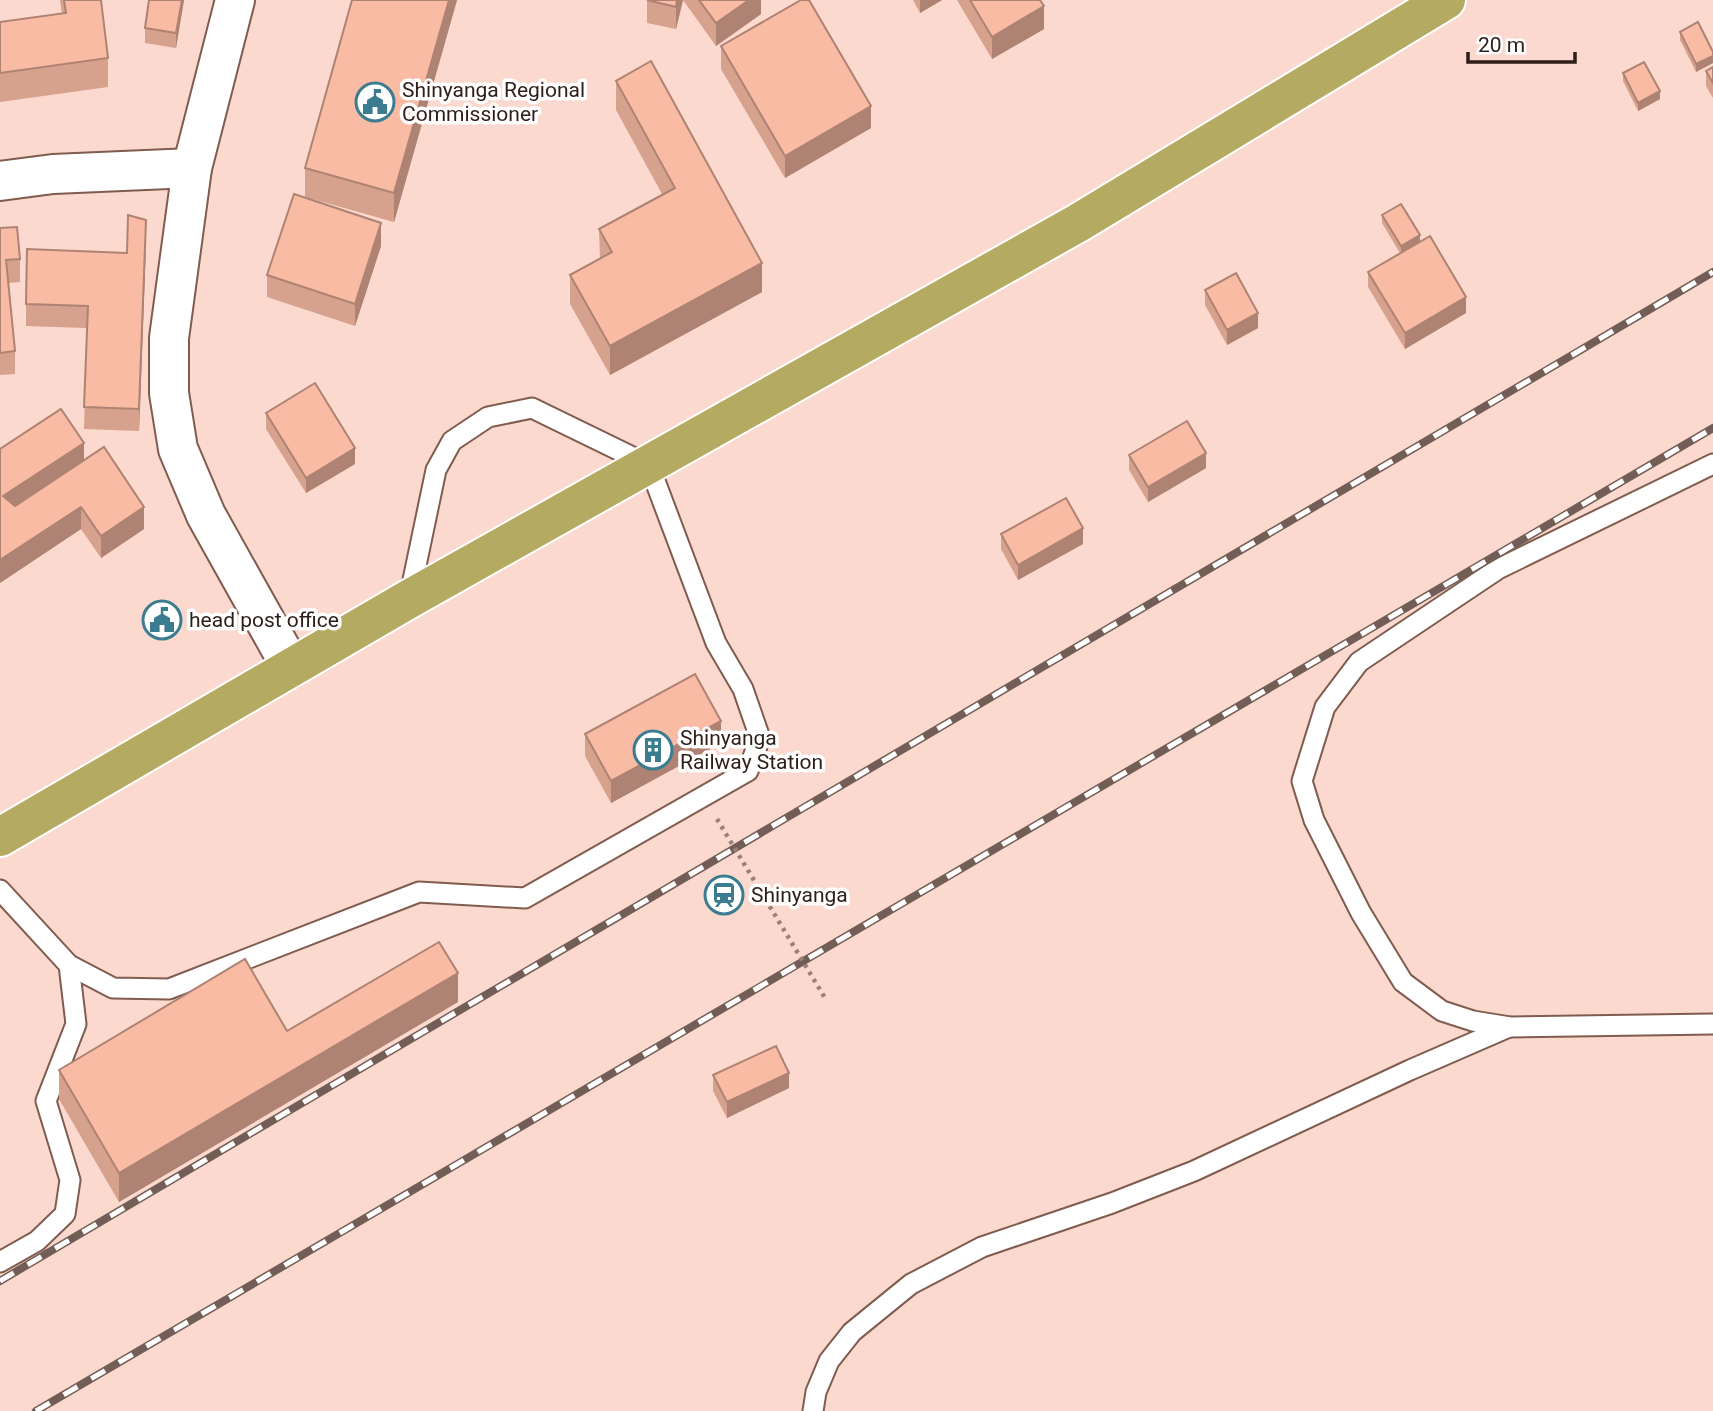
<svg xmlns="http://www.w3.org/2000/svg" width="1713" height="1411" font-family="Roboto,sans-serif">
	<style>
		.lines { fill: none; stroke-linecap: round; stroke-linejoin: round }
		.lane-casing { stroke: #805c4f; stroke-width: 23 }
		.street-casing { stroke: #805c4f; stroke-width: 42 }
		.highway-casing { stroke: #fff; stroke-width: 42 }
		.lane { stroke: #fff; stroke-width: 19 }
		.street { stroke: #fff; stroke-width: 38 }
		.highway { stroke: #b5aa62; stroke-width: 38 }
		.rail-casing { stroke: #735e57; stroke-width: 8 }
		.rail { stroke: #fff; stroke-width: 5; stroke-dasharray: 16; stroke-linecap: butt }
		.path-bridge { stroke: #998078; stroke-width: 4.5; stroke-dasharray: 3.5 5; stroke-linecap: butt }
		.wall { fill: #d6a18d }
		.shaded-wall { fill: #ae8373 }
		.building { fill: #f9bba4; stroke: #ae8373; stroke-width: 2 }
		.labels { text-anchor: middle; stroke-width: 7; stroke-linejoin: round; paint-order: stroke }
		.poi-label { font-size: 21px; fill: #2d1e19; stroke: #fff; text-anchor: start }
	</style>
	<rect width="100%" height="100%" fill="#fbd9ce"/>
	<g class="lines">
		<defs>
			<g id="lane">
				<path d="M1713 464 1498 569 1359 662 1325 707 1302 781 1314 820 1361 913 1403 982 1442 1011 1473 1021 1510 1027 1713 1024"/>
				<path d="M0 890 69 965 113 988 169 989 419 892 525 898 748 771 760 738 743 689 716 643 649 465 532 408 488 417 452 441 436 470 409 599"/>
				<path d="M0 1262 37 1241 65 1214 70 1180 46 1101 76 1024 69 965"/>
				<path d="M813 1411 816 1392 829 1361 852 1332 911 1284 982 1247 1112 1203 1194 1171 1410 1070 1509 1027"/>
			</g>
			<g id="street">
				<path d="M235 0 192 168 169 338V393L178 449 206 515 291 667"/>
				<path d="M0 181 53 174 192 168"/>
			</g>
			<path id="highway" d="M0 837 409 599 1078 223 1446 0"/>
		</defs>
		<use href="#lane" class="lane-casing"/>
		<use href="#street" class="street-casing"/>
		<use href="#highway" class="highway-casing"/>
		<use href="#lane" class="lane"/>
		<use href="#street" class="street"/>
		<use href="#highway" class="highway"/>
		<defs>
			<g id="rail">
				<path d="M0 1281 1713 272"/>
				<path d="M36 1411 1713 428"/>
			</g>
		</defs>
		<use href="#rail" class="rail-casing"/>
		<use href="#rail" class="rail"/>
		<path class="path-bridge" d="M717 819 825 998"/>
	</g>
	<g class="wall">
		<path d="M60 0H101L108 58V87L0 102V22L62 14Z"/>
		<path d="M149 0H184L176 48 145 43V28Z"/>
		<path d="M352 0H457L394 222 305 197V168Z"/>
		<path d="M647 0H683L676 29 647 23Z"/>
		<path d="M683 0H761V14L716 46Z"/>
		<path d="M913 0H942L920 13Z"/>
		<path d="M957 0H1040L1044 29 992 59Z"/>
		<path d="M1680 32 1713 52V63L1696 72 1680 40Z"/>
		<path d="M721 46 871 128 785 178 721 69Z"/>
		<path d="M1713 67V98L1706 86V71Z"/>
		<path d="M1623 73 1660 99 1638 111 1623 81Z"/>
		<path d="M616 81 762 292 610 375 570 304V275L600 259 599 229 662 194 616 110Z"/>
		<path d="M1382 215 1420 241 1466 313 1405 349 1368 287V272L1400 253 1382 223Z"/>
		<path d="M0 228 20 259V282L9 283 15 351V374L0 375Z"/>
		<path d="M146 243 139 431 84 429 87 328 26 326V304Z"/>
		<path d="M381 246 355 326 267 297V275Z"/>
		<path d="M1205 290 1258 328 1227 345 1205 305Z"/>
		<path d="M266 413 355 464 306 493 266 429Z"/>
		<path d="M1129 455 1206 468 1148 502 1129 470Z"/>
		<path d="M84 461 144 529 101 558 81 529 0 583Z"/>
		<path d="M1001 534 1083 544 1018 580 1001 549Z"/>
		<path d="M585 734 721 743 611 803 585 756Z"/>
		<path d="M458 1002 119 1202 59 1099V1070Z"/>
		<path d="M713 1075 789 1088 727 1118 713 1091Z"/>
	</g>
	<g class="shaded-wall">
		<path d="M182 0H184L176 48V33Z"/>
		<path d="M449 0H457L394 222V193Z"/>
		<path d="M677 0H683L676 29V7Z"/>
		<path d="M749 0H761V14L716 46V23Z"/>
		<path d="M920 0H942L920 13Z"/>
		<path d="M1044 6V29L992 59V37Z"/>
		<path d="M1713 56V63L1696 72V64Z"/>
		<path d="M1660 91V99L1638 111V103Z"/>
		<path d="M871 106V128L785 178V156Z"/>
		<path d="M146 220V243L139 431V409Z"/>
		<path d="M381 223V246L355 326V304Z"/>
		<path d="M1420 235V243L1401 254V246Z"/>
		<path d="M762 263V292L610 375V346Z"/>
		<path d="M1466 297V313L1405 349V333Z"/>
		<path d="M1258 313V328L1227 345V330Z"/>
		<path d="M84 443V466L3 518V496Z"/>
		<path d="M355 448V464L306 493V478Z"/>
		<path d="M1206 453V468L1148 502V487Z"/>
		<path d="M81 507V529L0 583V560Z"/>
		<path d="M144 507V529L101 558V536Z"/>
		<path d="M1083 528V544L1018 580V565Z"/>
		<path d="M721 721V743L611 803V781Z"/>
		<path d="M458 973V1002L119 1202V1173Z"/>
		<path d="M789 1073V1088L727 1118V1102Z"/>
	</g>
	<g class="building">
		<path d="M64 0H101L108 58 0 73V22L66 13Z"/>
		<path d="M149 0H182L176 33 145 28Z"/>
		<path d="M352 0H449L394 193 305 168Z"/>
		<path d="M647 0H677L676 7Z"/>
		<path d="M699 0H749L716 23Z"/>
		<path d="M801 0H809L871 106 785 156 721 46Z"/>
		<path d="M970 0H1040L1044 6 992 37Z"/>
		<path d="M1698 22 1713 52V56L1696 64 1680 32Z"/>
		<path d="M651 61 762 263 610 346 570 275 612 252 599 229 675 188 616 81Z"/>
		<path d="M1644 62 1660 91 1638 103 1623 73Z"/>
		<path d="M1713 67V83L1706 71Z"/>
		<path d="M294 194 381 223 355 304 267 275Z"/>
		<path d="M1401 204 1420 235 1401 246 1382 215Z"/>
		<path d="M128 215 146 220 139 409 84 407 88 306 26 304 27 249 127 253Z"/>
		<path d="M17 227 20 259 6 260 15 351 0 353V228Z"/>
		<path d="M1430 236 1466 297 1405 333 1368 272Z"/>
		<path d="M1236 273 1258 313 1227 330 1205 290Z"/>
		<path d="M315 383 355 448 306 478 266 413Z"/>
		<path d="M61 409 84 443 3 496 15 506 104 447 144 507 101 536 81 507 0 560V449Z"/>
		<path d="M1187 421 1206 453 1148 487 1129 455Z"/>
		<path d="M1066 498 1083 528 1018 565 1001 534Z"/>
		<path d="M695 674 721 721 611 781 585 734Z"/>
		<path d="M439 942 458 973 119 1173 59 1070 245 959 287 1031Z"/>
		<path d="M776 1046 789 1073 727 1102 713 1075Z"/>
	</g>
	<defs>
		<symbol id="civic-ring" viewBox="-11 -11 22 22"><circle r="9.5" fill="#fff" stroke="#3c7c90" stroke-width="1.5"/><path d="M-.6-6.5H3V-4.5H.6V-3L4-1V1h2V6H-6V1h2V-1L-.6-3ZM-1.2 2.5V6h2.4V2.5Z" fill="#3c7c90"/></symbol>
		<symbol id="building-ring" viewBox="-11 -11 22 22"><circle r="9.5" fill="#fff" stroke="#3c7c90" stroke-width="1.5"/><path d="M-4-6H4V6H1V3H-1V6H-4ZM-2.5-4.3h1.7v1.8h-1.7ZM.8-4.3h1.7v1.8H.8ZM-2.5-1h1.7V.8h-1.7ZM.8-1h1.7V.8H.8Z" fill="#3c7c90"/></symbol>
		<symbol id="station-ring" viewBox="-11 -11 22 22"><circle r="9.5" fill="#fff" stroke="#3c7c90" stroke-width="1.5"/><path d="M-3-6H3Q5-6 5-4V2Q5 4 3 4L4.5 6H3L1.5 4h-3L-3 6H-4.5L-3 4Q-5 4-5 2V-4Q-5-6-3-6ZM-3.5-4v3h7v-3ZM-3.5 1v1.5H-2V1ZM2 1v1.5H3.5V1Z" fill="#3c7c90"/></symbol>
	</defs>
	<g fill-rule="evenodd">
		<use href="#civic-ring" x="353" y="80" width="44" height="44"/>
		<use href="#civic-ring" x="140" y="598" width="44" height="44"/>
		<use href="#building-ring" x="631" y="728" width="44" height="44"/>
		<use href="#station-ring" x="702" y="873" width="44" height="44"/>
	</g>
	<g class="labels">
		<g class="poi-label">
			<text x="402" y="97">Shinyanga Regional<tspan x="402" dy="24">Commissioner</tspan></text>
			<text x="189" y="627">head post office</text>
			<text x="680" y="745">Shinyanga<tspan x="680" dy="24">Railway Station</tspan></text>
			<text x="751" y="902">Shinyanga</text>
		</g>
	</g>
	<path d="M1468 52v10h107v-10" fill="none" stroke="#2d1e19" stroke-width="3.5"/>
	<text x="1478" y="52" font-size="21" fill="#2d1e19" stroke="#ffffff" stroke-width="5" paint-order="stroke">20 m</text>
</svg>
